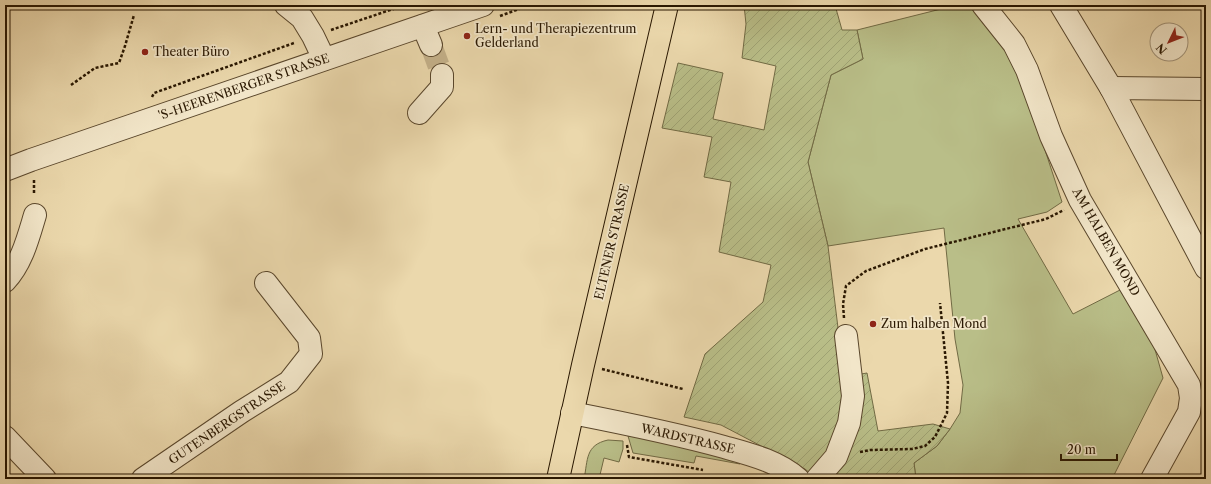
<svg xmlns="http://www.w3.org/2000/svg" width="1211" height="484" font-family="'Libre Caslon Text',serif">
	<style>
		.grass { fill: #b9be88; stroke: #716a44 }
		.garden { fill: url(#garden-furrows); stroke: #716a44 }
		.lines { fill: none; stroke-linecap: round; stroke-linejoin: round }
		.minor-tunnel { stroke: #c4b18a; stroke-width: 22; stroke-dasharray: 22 11; stroke-linecap: butt }
		.minor-casing { stroke: #5a472c; stroke-width: 24 }
		.major-casing { stroke: #291701; stroke-width: 24 }
		.path { stroke: #291701; stroke-width: 2.5; stroke-dasharray: 3 2; stroke-linecap: butt }
		.minor { stroke: #f2e6c9; stroke-width: 22 }
		.major { stroke: #ebd8ac; stroke-width: 22 }
		.poi-dot { fill: #8f2418; stroke: #f2e6c9; stroke-width: 1.5 }
		.labels { text-anchor: middle; stroke-width: 3.5; stroke-linejoin: round; paint-order: stroke }
		.poi-label { font-size: 12px; fill: #291701; stroke: #f2e6c9; text-anchor: start }
		.street-label { font-size: 12px; fill: #291701; stroke: #f2e6c9 }
	</style>
	<defs>
		<pattern id="garden-furrows" width="10" height="10" patternUnits="userSpaceOnUse"><rect width="10" height="10" fill="#b9be88"/><path d="M-1 1l2-2M0 10L10 0M9 11l2-2" fill="none" stroke="#9fa374"/></pattern>
	</defs>
	<rect width="100%" height="100%" fill="#ebd8ac"/>
	<filter id="stains"><feTurbulence type="fractalNoise" baseFrequency=".005" numOctaves="4"/><feColorMatrix values="0 0 0 0 .2 0 0 0 0 .09 0 0 0 0 .02 0 0 0 .5 -.17"/></filter>
	<radialGradient id="worn" r=".72"><stop offset=".6" stop-color="#630" stop-opacity="0"/><stop offset="1" stop-color="#630" stop-opacity=".3"/></radialGradient>
	<g class="grass">
		<path d="M957 5H977L1013 58 1029 101 1062 202 1047 212 1018 219 1073 314 1120 290 1154 346 1163 378 1112 479H916L914 463 937 446 950 429 960 413 963 385 955 339 944 228 828 246 808 162 831 75 863 59 857 30Z"/>
		<path d="M628 436 638 437 742 459 740 464 696 456 694 463 633 453Z"/>
		<path d="M608 440 623 441V449L619 462 604 458 599 479H584C588 460 585 445 608 440Z"/>
	</g>
	<path class="garden" d="M744 5H835L842 30H857L863 59 831 75 808 162 828 246 844 377 867 373 878 431 933 424 950 429 937 446 914 463 916 479H817L805 469 721 425 684 417 705 354 763 302 771 265 719 252 731 182 704 177 712 137 662 128 678 63 723 73 713 119 764 130 776 66 742 58 746 24Z"/>
	<g class="lines">
		<path class="minor-tunnel" d="M431 45 442 75"/>
		<defs>
			<g id="minor">
				<path d="M286 5 302 18 313 36 324 59"/>
				<path d="M983 5 1014 44 1027 70 1051 136 1080 200 1189 385 1191 398 1189 412 1152 479"/>
				<path d="M1061 5 1111 88"/>
				<path d="M423 26 431 45"/>
				<path d="M1206 89 1111 88 1206 268"/>
				<path d="M419 113 442 87V75"/>
				<path d="M5 170 31 160 483 5"/>
				<path d="M5 281C22 263 28 238 35 215"/>
				<path d="M572 413C623 423 674 433 724 447 749 454 778 461 798 479"/>
				<path d="M5 437 45 479"/>
				<path d="M143 479 241 412 289 382 311 354 309 338 266 283"/>
				<path d="M817 479 836 457 849 423 853 396 846 336"/>
			</g>
			<path id="major" d="M558 479 583 365 667 5"/>
		</defs>
		<use href="#minor" class="minor-casing"/>
		<use href="#major" class="major-casing"/>
		<g class="path">
			<path d="M500 16 530 5"/>
			<path d="M331 30 405 5"/>
			<path d="M71 85 95 68 119 63 125 46 134 15"/>
			<path d="M152 97 154 93 294 43"/>
			<path d="M34 180V195"/>
			<path d="M844 318 843 304 846 286 866 271 925 249 1046 219 1064 210"/>
			<path d="M602 369 683 389"/>
			<path d="M627 445 629 457 703 470"/>
			<path d="M860 452 870 450 912 449 925 446 935 437 947 413 948 383 940 303"/>
		</g>
		<use href="#minor" class="minor"/>
		<use href="#major" class="major"/>
	</g>
	<g class="poi-dot">
		<circle cx="467" cy="36" r="4"/>
		<circle cx="145" cy="52" r="4"/>
		<circle cx="873" cy="324" r="4"/>
	</g>
	<g class="labels">
		<g class="poi-label">
			<text x="475" y="33">Lern- und Therapiezentrum<tspan x="475" dy="14">Gelderland</tspan></text>
			<text x="153" y="56">Theater Büro</text>
			<text x="881" y="328">Zum halben Mond</text>
		</g>
		<g class="street-label">
			<text transform="translate(244 87) rotate(-19)" y="4">'S-HEERENBERGER STRASSE</text>
			<text transform="translate(612 242) rotate(-77)" y="4">ELTENER STRASSE</text>
			<text transform="translate(1106 242) rotate(60)" y="4">AM HALBEN MOND</text>
			<text transform="translate(227 423) rotate(-34)" y="4">GUTENBERGSTRASSE</text>
			<text transform="translate(688 439) rotate(13)" y="4">WARDSTRASSE</text>
		</g>
	</g>
	<rect width="1211" height="484" fill="none" stroke="#ebd8ac" stroke-width="20"/>
	<rect x="6" y="6" width="1199" height="472" fill="none" stroke="#291701" stroke-width="2"/>
	<rect x="10" y="10" width="1191" height="464" fill="none" stroke="#291701"/>
	<g transform="translate(1169 42) rotate(227)"><circle r="19" fill="#f2e6c9" stroke="#a29379"/>
	<path d="M0-3L7 15L0 10L-7 15Z" fill="#8f2418"/>
	<text y="-6" font-size="11" font-weight="bold" text-anchor="middle" fill="#291701">N</text>
	</g>
	<path d="M1061 454v6h56v-6" fill="none" stroke="#291701" stroke-width="2"/>
	<text x="1067" y="454" font-size="12" fill="#291701" stroke="#f2e6c9" stroke-width="3" paint-order="stroke">20 m</text>
	<rect width="100%" height="100%" filter="url(#stains)"/>
	<rect width="100%" height="100%" fill="url(#worn)"/>
</svg>
